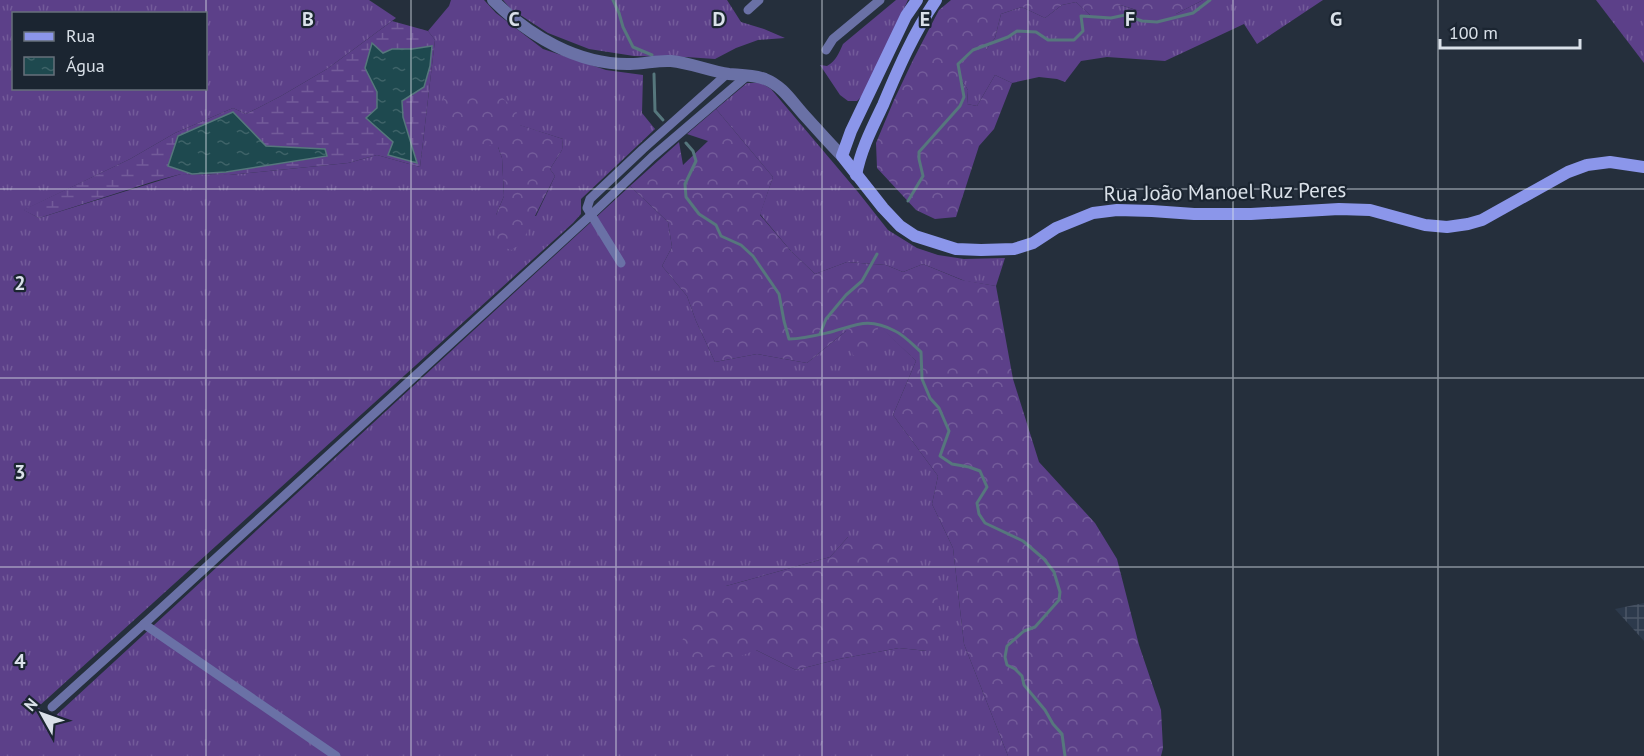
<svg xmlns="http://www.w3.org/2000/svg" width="1644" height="756" font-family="'PT Sans',sans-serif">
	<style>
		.industrial { fill: url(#industrial-grid) }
		.grass { fill: url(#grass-tufts); fill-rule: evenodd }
		.forest { fill: url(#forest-crowns) }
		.wetland { fill: url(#wetland-marsh); fill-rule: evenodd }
		.water { fill: url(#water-ripples); stroke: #56777d; stroke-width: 1.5 }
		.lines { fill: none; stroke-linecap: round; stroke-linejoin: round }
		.stream { stroke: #56777d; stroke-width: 3 }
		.minor { stroke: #6a71a6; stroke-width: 9 }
		.tertiary { stroke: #6a71a6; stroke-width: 12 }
		.secondary { stroke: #8b96ea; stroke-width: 12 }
		.grid { fill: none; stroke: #dae1e9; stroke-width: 1.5; stroke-opacity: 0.55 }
		.labels { text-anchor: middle; stroke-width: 4.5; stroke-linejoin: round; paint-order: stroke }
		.street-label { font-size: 21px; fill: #dae1e9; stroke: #1b2531 }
		.grid-label { font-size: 20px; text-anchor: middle; font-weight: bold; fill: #dae1e9; stroke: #1b2531; stroke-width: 4.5; stroke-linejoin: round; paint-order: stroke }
	</style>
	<defs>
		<pattern id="industrial-grid" width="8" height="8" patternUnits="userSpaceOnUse" patternTransform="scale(1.5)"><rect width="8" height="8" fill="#2d3a4c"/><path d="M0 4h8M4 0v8" fill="none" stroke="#4b5666"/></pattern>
		<pattern id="grass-tufts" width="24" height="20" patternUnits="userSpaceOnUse" patternTransform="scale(1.5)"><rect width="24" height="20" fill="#5c4089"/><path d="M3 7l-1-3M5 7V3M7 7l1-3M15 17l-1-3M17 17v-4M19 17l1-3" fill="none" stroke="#735b9a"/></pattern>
		<pattern id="forest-crowns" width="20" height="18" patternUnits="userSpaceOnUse" patternTransform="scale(1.5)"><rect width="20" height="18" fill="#5c4089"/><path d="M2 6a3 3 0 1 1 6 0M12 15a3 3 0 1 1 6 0" fill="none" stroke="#735b9a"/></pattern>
		<pattern id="wetland-marsh" width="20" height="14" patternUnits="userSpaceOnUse" patternTransform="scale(1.5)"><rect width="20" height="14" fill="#5c4089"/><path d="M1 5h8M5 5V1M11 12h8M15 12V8" fill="none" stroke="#735b9a"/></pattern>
		<pattern id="water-ripples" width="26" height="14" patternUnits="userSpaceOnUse" patternTransform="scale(1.5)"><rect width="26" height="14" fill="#1e494f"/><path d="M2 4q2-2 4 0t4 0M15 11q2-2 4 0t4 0" fill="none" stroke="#3e6368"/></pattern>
	</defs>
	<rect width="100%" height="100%" fill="#252f3c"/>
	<path class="industrial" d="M1644 603V641L1615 609Z"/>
	<g class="grass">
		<path d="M0 0H369L396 18 327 69 281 96 246 114 233 108 175 133 130 159 24 210 39 218 181 174 229 175 348 163 377 155 420 167 435 40 428 31 449 6 451 0H484L496 13 543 49 606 70 643 75 642 113 655 129 581 199V214L573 223 38 707 51 720 630 186 668 222 672 247 662 266 687 296 696 321 715 362 757 354 807 363 846 331 878 324 916 361 893 415 938 476 932 504 953 548 964 644 1008 756H0ZM14 14H206V88H14ZM519 125 563 139 562 150 550 169 555 176 536 216 496 215 504 196 502 158 498 147ZM848 537 927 651 899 648 839 659 796 670 756 650 726 586 830 557Z"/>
		<path d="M503 0H727L741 22 764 29 785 38 758 40 736 48 715 59 686 57 634 56 589 49 548 33 511 9Z"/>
		<path d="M896 0H908L864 94 857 101H848L840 95 820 65 827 66C836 61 839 53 843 44Z"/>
		<path d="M1203 0H1323L1257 44 1244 24 1165 61 1107 57 1081 61 1065 82 1057 79 1039 77 1012 83 995 75 977 106 967 104 968 90 962 81V63L973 50H986L995 38 1001 14 1022 7 1045 18 1062 5 1076 2 1090 15 1120 5 1136 10 1176 14Z"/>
		<path d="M1596 0H1644V63Z"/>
		<path d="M747 83H761L771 89 858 192 888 230 917 248 938 255 964 259 1005 258 996 286 965 281 923 264 903 272 886 265 847 262 815 274 790 250 760 214 773 177 716 109Z"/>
	</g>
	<g class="forest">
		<path d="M951 0H1203L1176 14 1157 16 1120 5 1104 17 1090 15 1076 2 1062 5 1045 18 1022 7 1001 14 995 38 986 50H973L962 64V81L968 90 967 104 977 106 995 75 1012 83 994 129 979 146 956 217 935 219 916 210 877 168 876 143 894 100 913 60 939 10Z"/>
		<path d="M469 90 499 95 516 110 520 125 563 139 562 150 550 169 555 176 521 244 512 250 501 247 496 236V215L504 196 502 158 498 147 478 143 442 125 444 99Z"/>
		<path d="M716 109 773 177 760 215 790 250 815 274 847 262 886 265 903 272 923 264 962 280 996 286 1013 379 1039 462 1095 523 1117 559 1139 645 1161 710 1163 748 1161 756H1008L964 644 953 548 932 504 938 476 893 415 916 361 878 325 877 351 865 361 853 355 846 331 807 363 757 354 715 362 696 321 687 296 662 266 672 247 668 222 630 186 679 142 683 165 708 141 687 134Z"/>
		<path d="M848 537H877L936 587 941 625 927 651 899 648 839 659 796 670 756 650 706 670 676 651 690 627 726 586 830 557Z"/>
	</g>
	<path class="wetland" d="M392 21 428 31 435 40 420 167 377 155 348 163 229 175 181 174 155 181 39 218 23 210 130 159 175 133 233 108 246 114 281 96 327 69ZM432 46 424 86 402 101 403 117 417 162 366 118 377 108V92L365 68 412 49ZM253 132 266 146 238 169 226 172Z"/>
	<g class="water">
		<path d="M372 43 383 53 392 49H412L432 46 430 66 424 87 402 101 403 117 417 163 388 155 393 142 366 118 377 108V92L365 68Z"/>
		<path d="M233 112 266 146 325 149 327 156 226 172 192 174 168 166 178 136Z"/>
	</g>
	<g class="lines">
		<g class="stream">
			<path d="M613 0 619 13 623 27 633 47 652 55"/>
			<path d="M654 74 655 111 663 120"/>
			<path d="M686 143 693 151 696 161 685 184 686 197 699 214 716 225 721 236 741 245 753 256 779 294 784 321 789 339C803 339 818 335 831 332 857 325 868 317 895 331 904 335 913 345 921 352L922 379 930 398 939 408 949 431 940 456 952 464 969 467 980 471 987 487 977 503 979 514 985 523 1023 541 1044 559 1054 572 1060 592 1059 600 1035 627 1024 631 1007 646 1005 657 1007 665 1015 669 1022 676 1024 685 1045 710 1053 724 1062 734 1065 756"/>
			<path d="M908 201 923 176 919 159V152L960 106 964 97 958 64 973 50 1008 37 1017 31 1036 32 1048 40H1074L1083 31 1081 16 1111 18 1125 15 1142 21 1157 22 1193 13 1210 0"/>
			<path d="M820 334 826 319 846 295 862 281 877 254"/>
		</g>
		<g class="minor">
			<path d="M748 10 759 0"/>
			<path d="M826 50 833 39 880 0"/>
			<path d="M621 263 587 208 590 199 643 149 728 73"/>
			<path d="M52 707 144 624"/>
			<path d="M336 756 144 624 591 215 652 157 748 75"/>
		</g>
		<path class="tertiary" d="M493 0C529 36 578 65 630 64 644 64 658 60 671 61 691 63 709 71 729 74 741 75 754 75 765 79 783 86 792 102 805 116 817 129 829 143 842 156"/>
		<g class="secondary">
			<path d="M917 0 906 16 851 131 842 156 883 208 900 226 915 236 956 249 981 250 1014 249 1033 243 1056 228 1093 213 1117 210 1152 211 1194 214H1251L1339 209 1370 210 1425 225 1447 227 1468 224 1482 220 1568 172 1587 165 1610 162 1644 167"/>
			<path d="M856 175C861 149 872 128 883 105 898 69 914 32 936 0"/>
		</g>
	</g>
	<path class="grid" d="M206 0V14M411 0V756M616 0V756M822 0V756M1028 0V756M1233 0V756M1438 0V756M206 14V88M206 88V756M0 189H1644M0 378H1644M0 567H1644"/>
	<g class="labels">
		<g class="street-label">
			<text transform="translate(1225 192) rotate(-1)" y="7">Rua João Manoel Ruz Peres</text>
		</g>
	</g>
	<g class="grid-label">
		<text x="308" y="26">B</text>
		<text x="514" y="26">C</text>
		<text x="719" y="26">D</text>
		<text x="925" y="26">E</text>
		<text x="1130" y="26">F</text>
		<text x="1336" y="26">G</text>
		<text x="20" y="290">2</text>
		<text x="20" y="479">3</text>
		<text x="20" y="668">4</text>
	</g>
	<rect x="12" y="12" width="195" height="78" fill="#1b2531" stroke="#67707b" stroke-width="1.5"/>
	<rect x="24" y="32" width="30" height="9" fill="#8b96ea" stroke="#67707b" stroke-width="1.5"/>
	<text x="66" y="42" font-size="18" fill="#dae1e9">Rua</text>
	<rect x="24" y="57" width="30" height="18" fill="url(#water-ripples)" stroke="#67707b" stroke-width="1.5"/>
	<text x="66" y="72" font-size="18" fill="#dae1e9">Água</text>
	<g transform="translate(42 714) rotate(310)" stroke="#1b2531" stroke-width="4.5" paint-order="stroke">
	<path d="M0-4.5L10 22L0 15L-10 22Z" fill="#dae1e9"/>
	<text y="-9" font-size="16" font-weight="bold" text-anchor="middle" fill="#dae1e9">N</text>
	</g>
	<path d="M1440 39v9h140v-9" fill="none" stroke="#dae1e9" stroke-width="3"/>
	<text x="1449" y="39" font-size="18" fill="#dae1e9" stroke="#1b2531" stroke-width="4.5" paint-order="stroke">100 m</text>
</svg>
